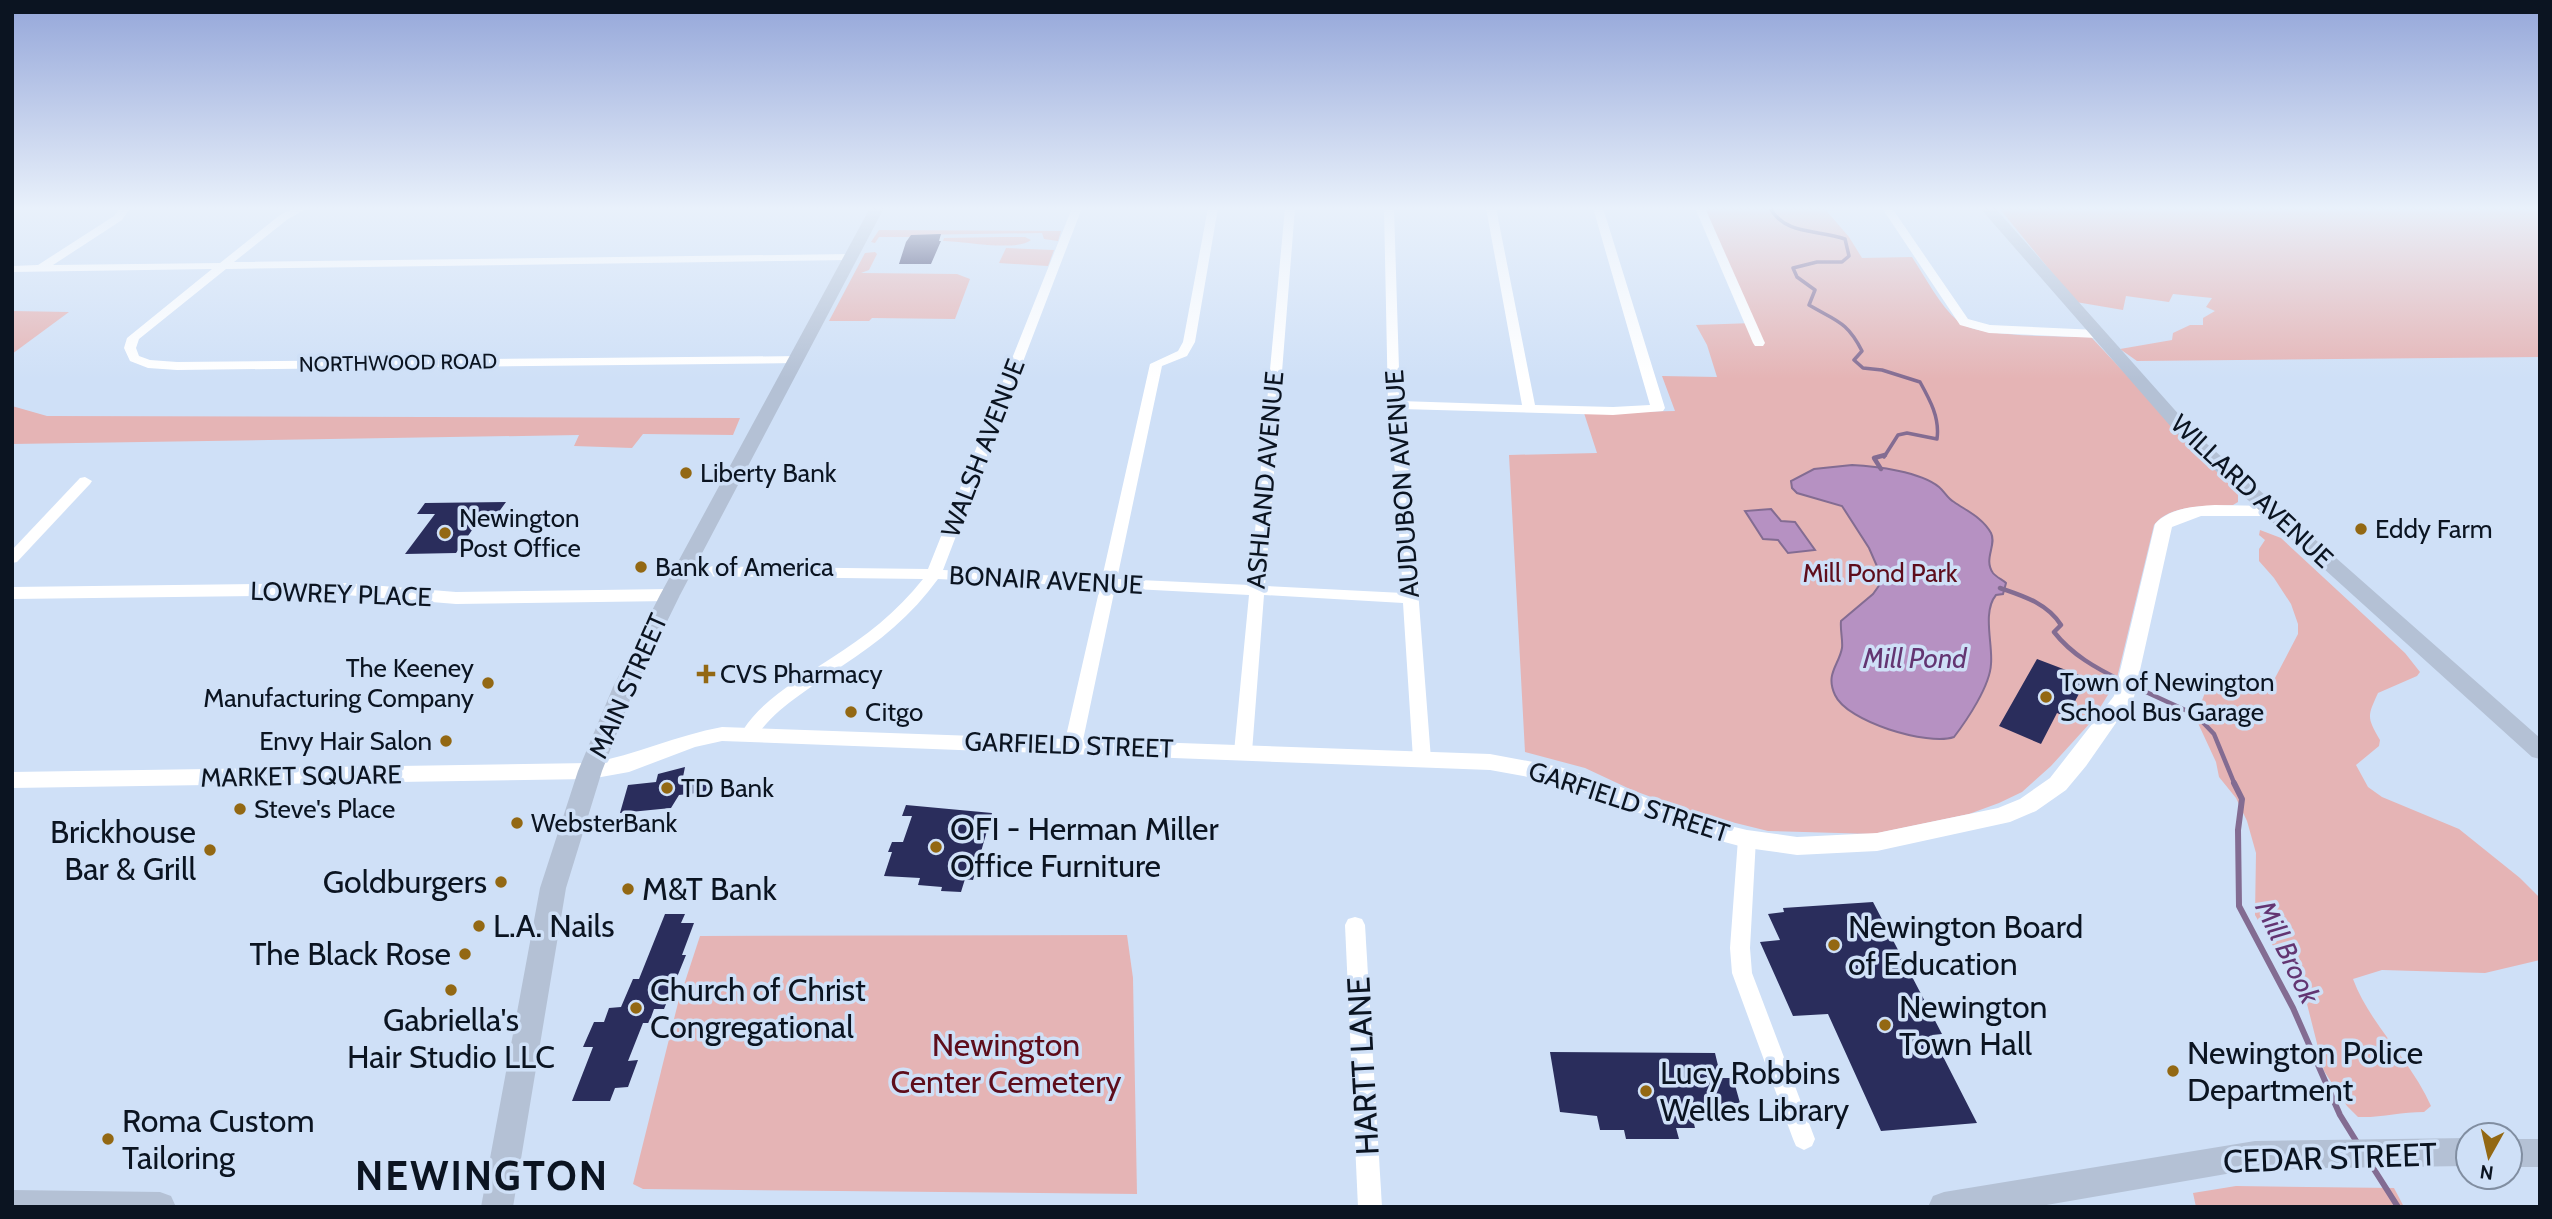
<svg xmlns="http://www.w3.org/2000/svg" width="2552" height="1219" font-family="Cabin,sans-serif">
	<style>
		.green { fill: #e5b4b5 }
		.water { fill: #b691c2; stroke: #836c92; stroke-width: 2 }
		.lines { fill: none; stroke-linecap: round; stroke-linejoin: round }
		.stream-far2 { stroke: #836c92; stroke-width: 3.5 }
		.stream-far1 { stroke: #836c92; stroke-width: 4.5 }
		.stream { stroke: #836c92; stroke-width: 6 }
		.building { fill: #2a2d5c }
		.minor { fill: #fff; fill-rule: evenodd }
		.tertiary { fill: #fff; fill-rule: evenodd }
		.secondary { fill: #b4c1d5; fill-rule: evenodd }
		.poi-dot { fill: #936813; stroke: #cfe0f7; stroke-width: 2.5 }
		.labels { text-anchor: middle; stroke-width: 7; stroke-linejoin: round; paint-order: stroke }
		.far-street-label { font-size: 21px; fill: #0b1421; stroke: #cfe0f7 }
		.street-label { font-size: 26px; fill: #0b1421; stroke: #cfe0f7 }
		.poi-label { font-size: 26px; fill: #0b1421; stroke: #cfe0f7; text-anchor: start }
		.park-label { font-size: 26px; fill: #5e0d1b; stroke: #cfe0f7 }
		.water-label { font-size: 28px; font-style: italic; fill: #633572; stroke: #cfe0f7 }
		.near-poi-label { font-size: 32px; fill: #0b1421; stroke: #cfe0f7; text-anchor: start }
		.near-park-label { font-size: 32px; fill: #5e0d1b; stroke: #cfe0f7 }
		.near-street-label { font-size: 32px; fill: #0b1421; stroke: #cfe0f7 }
		.near-district-label { font-size: 40px; font-weight: bold; letter-spacing: 2px; fill: #0b1421; stroke: #cfe0f7 }
	</style>
	<rect width="100%" height="100%" fill="#cfe0f7"/>
	<g class="green">
		<path d="M1704 208H1824L1849 237 1862 258 1912 257C1926 278 1939 305 1959 322 1976 338 2064 336 2091 337L2238 494V502L2233 505C2208 507 2171 503 2154 525L2116 682 2091 722 2051 766 2022 792 1999 803 1969 814 1873 834 1768 831 1695 813 1632 790 1585 768 1525 752 1509 455 1597 453 1584 413 1675 411 1662 376 1717 377 1707 345 1696 325 1753 323Z"/>
		<path d="M1999 208H2540V357L2137 361 2120 349 2172 340 2173 333 2190 325H2203V318L2215 311 2206 307 2212 298 2173 294 2169 302 2126 296 2123 310 2076 302Z"/>
		<path d="M879 230 1061 231 1058 241 1044 239 1042 233 912 235 910 237H879L875 243 871 242Z"/>
		<path d="M1002 237H1025L1031 240C1016 252 963 241 943 241L944 238Z"/>
		<path d="M1006 248 1054 250 1048 266 999 263Z"/>
		<path d="M875 252 877 254 869 270 861 273 957 274 970 279 955 319 872 318 869 321H829L865 253Z"/>
		<path d="M12 311 69 312 12 354Z"/>
		<path d="M12 406 47 416 740 418 733 435 643 434 632 448 574 446 579 435 12 444Z"/>
		<path d="M2260 530 2281 538 2405 653 2420 672 2417 676 2378 693C2367 717 2367 717 2380 740L2379 746 2356 765 2368 787 2382 797 2459 829 2520 878 2540 898V960L2485 973 2382 970 2353 979C2370 1025 2411 1060 2431 1106L2424 1112C2401 1112 2380 1118 2358 1117L2347 1106 2324 1071 2307 1004 2255 915 2256 853 2247 821 2236 798 2219 777 2216 762 2197 721V714L2207 687 2224 684 2252 685 2275 678 2298 634V624L2291 604 2274 578 2259 561V549L2265 540 2259 535Z"/>
		<path d="M1127 935 1133 978 1137 1194 643 1189 633 1184 678 1003 700 936Z"/>
		<path d="M2236 1186 2394 1188 2404 1207H2196L2193 1193Z"/>
	</g>
	<g class="water">
		<path d="M1852 465C1876 466 1921 472 1939 487 1945 492 1947 498 1954 502 1967 511 1983 518 1991 533 1997 545 1983 559 1993 573 1996 577 2003 580 2006 583L2003 594 1996 595C1982 612 1993 644 1991 664 1990 686 1967 720 1954 737 1928 746 1847 722 1835 695 1825 674 1839 665 1842 648 1843 640 1840 630 1841 621L1873 594 1883 580 1869 548 1842 506 1797 493 1792 488 1791 481 1814 469Z"/>
		<path d="M1771 509 1781 521 1795 522 1815 550 1788 553 1778 540 1763 539 1745 511Z"/>
	</g>
	<g class="lines">
		<path class="stream-far2" d="M1770 208C1786 236 1818 229 1845 239L1849 256 1842 262H1817L1793 268 1797 277 1815 290 1809 305C1836 321 1847 321 1862 351L1854 360 1863 368 1882 370 1920 382C1930 400 1940 418 1937 439L1907 433 1898 435 1884 457"/>
		<g class="stream-far1">
			<path d="M1881 469 1874 458 1885 455"/>
			<path d="M2000 588C2023 596 2047 603 2061 625L2054 632C2072 655 2096 668 2122 681"/>
			<path d="M2133 686 2196 715 2214 734 2235 785"/>
		</g>
		<g class="stream">
			<path d="M2234 783 2242 799 2238 830 2239 906 2293 1008 2340 1115 2358 1144"/>
			<path d="M2370 1163 2398 1207"/>
		</g>
	</g>
	<g class="building">
		<path d="M941 234 939 241H941L931 264H899L906 242 911 235Z"/>
		<path d="M506 502 498 513H484L456 553 405 554 435 514H417L425 503Z"/>
		<path d="M2037 659 2087 678 2067 717 2057 713 2041 744 1999 726Z"/>
		<path d="M685 767 682 782 710 779 707 792 679 795 671 808 620 813 628 785 656 782 658 774Z"/>
		<path d="M906 805 992 813 973 880 965 879 961 892 941 891 942 887 918 885 920 878 884 876 892 852H888L892 842H903L912 816H902Z"/>
		<path d="M1873 902 1942 1034 1932 1035 1977 1123 1881 1131 1828 1014 1793 1016 1760 942 1780 940 1768 914 1784 912 1783 908Z"/>
		<path d="M665 914H685L681 923H694L682 955H686L664 1009H654L649 1023H643L628 1061 638 1060 628 1087 615 1088 610 1101H572L593 1047H583L594 1022H604L609 1008 621 1007 633 979H639Z"/>
		<path d="M1550 1052 1715 1053 1721 1078H1733L1740 1103H1728L1731 1113H1716L1714 1104 1689 1103 1695 1128H1676L1679 1139H1626L1624 1130H1600L1597 1116 1560 1112Z"/>
	</g>
	<g class="lines">
		<g class="minor">
			<path d="M120 208H130L122 220 53 265 220 263 280 215 294 208H308L288 219 234 262 850 254 855 257 850 260 226 269 139 339 136 348 139 356 150 360 177 362 802 356 804 359 798 363 177 370 148 368 130 361 124 348 127 338 212 269 12 272V266L38 265 114 216Z"/>
			<path d="M1072 208H1082L943 570 1102 578 1150 364 1178 351 1183 342 1208 208H1218L1195 342 1187 356 1162 366 1117 579 1250 585 1285 208H1295L1265 586 1403 593 1395 473 1388 405 1384 208H1394L1400 401 1522 405 1486 208H1496L1535 405 1613 407 1650 405 1593 208H1603L1665 408 1663 411 1613 415 1401 409 1409 473 1431 759 1428 763H1416L1413 759 1403 603 1264 595 1252 752 1249 756H1237L1234 752 1249 595 1115 588 1082 745 1079 749H1067L1064 745 1100 587 938 579C912 615 879 642 842 666 811 688 777 706 755 738H743L740 734 743 730C764 698 798 680 830 659 865 637 897 612 923 579L683 576 675 571 683 566 928 569Z"/>
			<path d="M1695 208H1705L1765 343 1763 346H1755L1753 343Z"/>
			<path d="M1882 208H1892L1968 319 1990 325 2097 330 2103 334 2097 338 1989 333 1960 325Z"/>
			<path d="M85 477 92 481 90 484 17 562 12 563V550L80 478Z"/>
			<path d="M1747 832 1754 834 1756 839 1750 948 1752 973 1815 1139 1812 1146 1804 1150 1796 1146 1793 1139 1732 973 1730 948 1738 839 1740 834Z"/>
			<path d="M1355 917 1362 919 1365 925 1382 1207H1358L1345 925 1348 919Z"/>
		</g>
		<g class="tertiary">
			<path d="M2215 505 2270 506 2279 511 2270 516H2201L2172 527 2134 697 2086 766 2066 790 2036 811 2010 822 1877 851 1797 855 1747 848 1683 831 1605 799 1550 781 1490 770 722 741 695 747 629 772 590 779 12 788V772L590 763C636 755 677 735 722 727L1490 754 1560 767 1621 787 1688 816 1747 830 1797 837 1877 833 1998 808 2020 799 2050 778 2114 696 2155 524C2169 508 2196 506 2215 505Z"/>
			<path d="M346 583 456 592 670 589 680 595 670 601 456 604 346 595 12 599V587Z"/>
		</g>
		<g class="secondary">
			<path d="M870 208H884L680 595 635 687 602 771 566 888 513 1207H481L540 888 578 771 613 687 660 595Z"/>
			<path d="M1980 208H1995L2198 436 2540 738V759L2532 757 2186 444Z"/>
			<path d="M2468 1138V1166L2255 1169 2035 1207H1928L1933 1196 1944 1192 2255 1141Z"/>
			<rect x="2510" y="1139" width="30" height="28"/>
			<path d="M12 1190 160 1192 171 1196 176 1207H12Z"/>
		</g>
	</g>
	<linearGradient id="sky" x2="0" y2="1"><stop stop-color="#94a6d9"/><stop offset="0.55" stop-color="#e9f1fb"/><stop offset="1" stop-color="#e9f1fb" stop-opacity="0"/></linearGradient>
	<rect width="2552" height="379" fill="url(#sky)"/>
	<g class="poi-dot">
		<circle cx="686" cy="473" r="7"/>
		<circle cx="2361" cy="529" r="7"/>
		<circle cx="445" cy="533" r="7"/>
		<circle cx="641" cy="567" r="7"/>
		<path d="M702.5 663.5h7v7h7v7h-7v7h-7v-7h-7v-7h7z"/>
		<circle cx="488" cy="683" r="7"/>
		<circle cx="2046" cy="697" r="7"/>
		<circle cx="851" cy="712" r="7"/>
		<circle cx="446" cy="741" r="7"/>
		<circle cx="667" cy="788" r="7"/>
		<circle cx="240" cy="809" r="7"/>
		<circle cx="517" cy="823" r="7"/>
		<circle cx="936" cy="847" r="7"/>
		<circle cx="210" cy="850" r="7"/>
		<circle cx="501" cy="882" r="7"/>
		<circle cx="628" cy="889" r="7"/>
		<circle cx="479" cy="926" r="7"/>
		<circle cx="1834" cy="945" r="7"/>
		<circle cx="465" cy="954" r="7"/>
		<circle cx="451" cy="990" r="7"/>
		<circle cx="636" cy="1008" r="7"/>
		<circle cx="1885" cy="1025" r="7"/>
		<circle cx="2173" cy="1071" r="7"/>
		<circle cx="1646" cy="1091" r="7"/>
		<circle cx="108" cy="1139" r="7"/>
	</g>
	<g class="labels">
		<g class="far-street-label">
			<text transform="translate(398 363) rotate(-1)" y="7">NORTHWOOD ROAD</text>
		</g>
		<g class="street-label">
			<text transform="translate(983 448) rotate(-69)" y="9">WALSH AVENUE</text>
			<text transform="translate(1265 480) rotate(-85)" y="9">ASHLAND AVENUE</text>
			<text transform="translate(1402 484) rotate(-94)" y="9">AUDUBON AVENUE</text>
			<text transform="translate(2252 491) rotate(43)" y="9">WILLARD AVENUE</text>
			<text transform="translate(1046 580) rotate(3)" y="9">BONAIR AVENUE</text>
			<text transform="translate(341 594) rotate(2)" y="9">LOWREY PLACE</text>
			<text transform="translate(628 686) rotate(-66)" y="9">MAIN STREET</text>
			<text transform="translate(1069 745) rotate(2)" y="9">GARFIELD STREET</text>
			<text transform="translate(301 776) rotate(-1)" y="9">MARKET SQUARE</text>
			<text transform="translate(1629 802) rotate(18)" y="9">GARFIELD STREET</text>
		</g>
		<g class="poi-label">
			<text x="700" y="482">Liberty Bank</text>
			<text x="459" y="527">Newington<tspan x="459" dy="30">Post Office</tspan></text>
			<text x="2375" y="538">Eddy Farm</text>
			<text x="655" y="576">Bank of America</text>
			<text x="474" y="677" text-anchor="end">The Keeney<tspan x="474" dy="30">Manufacturing Company</tspan></text>
			<text x="720" y="683">CVS Pharmacy</text>
			<text x="2060" y="691">Town of Newington<tspan x="2060" dy="30">School Bus Garage</tspan></text>
			<text x="865" y="721">Citgo</text>
			<text x="432" y="750" text-anchor="end">Envy Hair Salon</text>
			<text x="681" y="797">TD Bank</text>
			<text x="254" y="818">Steve's Place</text>
			<text x="531" y="832">WebsterBank</text>
		</g>
		<g class="park-label">
			<text x="1880" y="582">Mill Pond Park</text>
		</g>
		<g class="water-label">
			<text x="1915" y="668">Mill Pond</text>
			<text transform="translate(2288 952) rotate(64)" y="10">Mill Brook</text>
		</g>
		<g class="near-poi-label">
			<text x="950" y="840">OFI - Herman Miller<tspan x="950" dy="37">Office Furniture</tspan></text>
			<text x="196" y="843" text-anchor="end">Brickhouse<tspan x="196" dy="37">Bar &amp; Grill</tspan></text>
			<text x="487" y="893" text-anchor="end">Goldburgers</text>
			<text x="642" y="900">M&amp;T Bank</text>
			<text x="493" y="937">L.A. Nails</text>
			<text x="1848" y="938">Newington Board<tspan x="1848" dy="37">of Education</tspan></text>
			<text x="451" y="965" text-anchor="end">The Black Rose</text>
			<text x="650" y="1001">Church of Christ<tspan x="650" dy="37">Congregational</tspan></text>
			<text x="1899" y="1018">Newington<tspan x="1899" dy="37">Town Hall</tspan></text>
			<text x="451" y="1031" text-anchor="middle">Gabriella's<tspan x="451" dy="37">Hair Studio LLC</tspan></text>
			<text x="2187" y="1064">Newington Police<tspan x="2187" dy="37">Department</tspan></text>
			<text x="1660" y="1084">Lucy Robbins<tspan x="1660" dy="37">Welles Library</tspan></text>
			<text x="122" y="1132">Roma Custom<tspan x="122" dy="37">Tailoring</tspan></text>
		</g>
		<g class="near-park-label">
			<text x="1006" y="1056">Newington<tspan x="1006" dy="37">Center Cemetery</tspan></text>
		</g>
		<g class="near-street-label">
			<text transform="translate(1363 1066) rotate(-93)" y="11">HARTT LANE</text>
			<text transform="translate(2330 1158) rotate(-2)" y="11">CEDAR STREET</text>
		</g>
		<g class="near-district-label">
			<text x="482" y="1190">NEWINGTON</text>
		</g>
	</g>
	<rect width="2552" height="1219" fill="none" stroke="#0b1421" stroke-width="28"/>
	<g transform="translate(2489 1156) rotate(188)"><circle r="33" fill="#cfe0f7" stroke="#818ea1" stroke-width="2"/>
	<path d="M0-5L12 26L0 18L-12 26Z" fill="#936813"/>
	<text y="-10" font-size="19" font-weight="bold" text-anchor="middle" fill="#0b1421">N</text>
	</g>
</svg>
